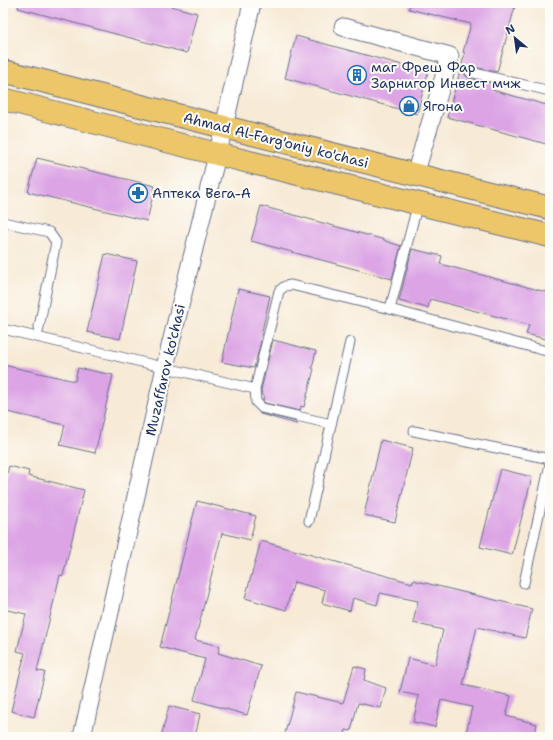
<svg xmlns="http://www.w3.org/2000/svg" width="553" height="740" font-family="'Shantell Sans',sans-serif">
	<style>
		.building { fill: #dca4e5 }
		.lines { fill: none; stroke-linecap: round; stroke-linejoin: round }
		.service-casing { stroke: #687088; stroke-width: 11 }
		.minor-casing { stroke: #687088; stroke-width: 19 }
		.primary-casing { stroke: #687088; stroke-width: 24 }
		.service { stroke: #fff; stroke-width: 9 }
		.minor { stroke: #fff; stroke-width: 17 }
		.primary { stroke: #ecc669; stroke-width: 22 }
		.labels { text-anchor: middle; stroke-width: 4; stroke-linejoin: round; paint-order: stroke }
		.poi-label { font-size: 14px; fill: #1b2f5e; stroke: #fdfcf7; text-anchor: start }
		.street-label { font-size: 14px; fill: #1b2f5e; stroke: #fdfcf7 }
	</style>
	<rect width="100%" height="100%" fill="#fdfcf7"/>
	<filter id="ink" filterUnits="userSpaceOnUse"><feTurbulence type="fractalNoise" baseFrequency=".025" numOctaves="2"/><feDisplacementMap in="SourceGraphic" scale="8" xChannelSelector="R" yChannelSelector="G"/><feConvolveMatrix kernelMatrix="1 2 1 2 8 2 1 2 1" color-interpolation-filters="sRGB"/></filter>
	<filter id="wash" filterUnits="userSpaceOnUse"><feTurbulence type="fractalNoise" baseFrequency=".012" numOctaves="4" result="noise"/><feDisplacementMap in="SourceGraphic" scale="16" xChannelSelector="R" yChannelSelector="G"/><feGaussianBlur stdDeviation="0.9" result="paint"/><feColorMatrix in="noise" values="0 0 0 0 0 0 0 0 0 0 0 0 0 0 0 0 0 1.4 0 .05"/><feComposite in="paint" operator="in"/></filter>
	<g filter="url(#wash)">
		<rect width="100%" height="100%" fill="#f7ead6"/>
		<g id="blocks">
			<g class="building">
				<path d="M19 3H159L197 13 187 53 18 8Z"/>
				<path d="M410 3H516L497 72 469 66 465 68 464 73 466 76 469 78 494 84 492 90 550 106V145L447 117 465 53 463 52 471 24 409 9Z"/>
				<path d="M296 36 428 72 417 114 285 78Z"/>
				<path d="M37 158 155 186 147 221 28 192Z"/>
				<path d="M261 206 385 240V241L401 246 392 279 251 241Z"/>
				<path d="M412 249 442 256 440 264 550 293V340L526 334 529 325 430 299 428 308 399 301Z"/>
				<path d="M105 254 137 261 120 339 87 332Z"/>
				<path d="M238 289 270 296 262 331 261 336 262 337 254 368 222 362Z"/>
				<path d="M273 340 316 351 312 368 314 369 304 407 301 406 300 411 265 403 263 401 264 396 262 395 261 390Z"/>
				<path d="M3 365 75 381 78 368 113 375 95 453 60 445 65 425 3 411Z"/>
				<path d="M260 413 297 422V424L260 414Z"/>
				<path d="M381 440 413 448 395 522 364 515Z"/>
				<path d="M9 466 29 471 28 476 84 490 63 576 60 575 37 671 45 672 34 717 11 711 25 653 17 651 26 614 3 609V477L6 478Z"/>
				<path d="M500 469 532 477 512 555 480 547Z"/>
				<path d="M197 501 256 516 250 540 222 533 195 640 220 646 218 653 261 666 247 715 194 700 205 659 160 647Z"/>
				<path d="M261 541 412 583 413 580 532 609 525 638 477 627 463 685 511 696 506 716 537 724 534 737H465L472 707 441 700 435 727 413 722 419 696 400 692 408 658 435 665 443 630 413 623 418 601 380 593 377 605 353 598 350 611 322 603 325 590 294 582 286 610 245 598Z"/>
				<path d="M354 666 366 669 364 680 386 688 381 708 358 703 351 731 346 730 344 737H284L296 692 343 703Z"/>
				<path d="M169 706 200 714 195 737H161Z"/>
			</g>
		</g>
	</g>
	<g filter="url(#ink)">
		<use href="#blocks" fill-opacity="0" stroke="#687088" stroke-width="1"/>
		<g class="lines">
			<defs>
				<g id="service">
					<path d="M470 72 550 91"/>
					<path d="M3 222 49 232 56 242 37 337"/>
					<path d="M390 309 418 203"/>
					<path d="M3 329 255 389 279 291 285 286 291 285 390 309 550 352"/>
					<path d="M255 389 256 402 262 408 331 424"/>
					<path d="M414 431 550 459"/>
					<path d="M309 521 350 342"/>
					<path d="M524 583 550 464"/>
				</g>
				<g id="minor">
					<path d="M343 27 450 56 415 175"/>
					<path d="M82 737 165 367 224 127 252 3"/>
				</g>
				<g id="primary">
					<path d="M3 71 224 127 550 208"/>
					<path d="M3 99 217 154 550 236"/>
				</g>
			</defs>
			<use href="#service" class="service-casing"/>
			<use href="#minor" class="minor-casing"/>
			<use href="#primary" class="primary-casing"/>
			<use href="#service" class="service"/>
			<use href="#minor" class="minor"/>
			<use href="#primary" class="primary"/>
		</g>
	</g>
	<defs>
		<symbol id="building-ring" viewBox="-11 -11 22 22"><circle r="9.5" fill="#fdfcf7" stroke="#1f6fb2" stroke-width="1.5"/><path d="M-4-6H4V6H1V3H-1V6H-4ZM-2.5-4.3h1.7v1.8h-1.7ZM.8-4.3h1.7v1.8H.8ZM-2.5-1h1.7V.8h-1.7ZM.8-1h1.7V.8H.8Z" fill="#1f6fb2"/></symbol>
		<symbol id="shop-ring" viewBox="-11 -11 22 22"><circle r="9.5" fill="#fdfcf7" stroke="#1f6fb2" stroke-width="1.5"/><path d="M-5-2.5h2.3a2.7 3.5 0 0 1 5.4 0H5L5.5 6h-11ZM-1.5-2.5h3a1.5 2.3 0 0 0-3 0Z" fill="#1f6fb2"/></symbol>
		<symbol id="pharmacy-ring" viewBox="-11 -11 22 22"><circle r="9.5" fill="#fdfcf7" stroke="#1f6fb2" stroke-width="1.5"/><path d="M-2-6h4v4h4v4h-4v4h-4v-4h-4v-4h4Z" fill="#1f6fb2"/></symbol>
	</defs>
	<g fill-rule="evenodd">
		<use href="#building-ring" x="346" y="64" width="22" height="22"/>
		<use href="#shop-ring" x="398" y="95" width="22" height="22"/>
		<use href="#pharmacy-ring" x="127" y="182" width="22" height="22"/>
	</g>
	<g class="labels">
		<g class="poi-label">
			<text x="371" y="72">маг Фреш Фар<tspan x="371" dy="16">Зарнигор Инвест мчж</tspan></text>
			<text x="423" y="111">Ягона</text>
			<text x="152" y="198">Аптека Вега-А</text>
		</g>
		<g class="street-label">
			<text transform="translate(276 140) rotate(14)" y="5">Ahmad Al-Farg'oniy ko'chasi</text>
			<text transform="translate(165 370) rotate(-77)" y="5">Muzaffarov ko'chasi</text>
		</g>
	</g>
	<rect width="553" height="740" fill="none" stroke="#fdfcf7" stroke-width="16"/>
	<g transform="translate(515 38) rotate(331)" stroke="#fdfcf7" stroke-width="3" paint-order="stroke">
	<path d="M0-3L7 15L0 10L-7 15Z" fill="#1b2f5e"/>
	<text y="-6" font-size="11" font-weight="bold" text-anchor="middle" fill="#1b2f5e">N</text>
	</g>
</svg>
